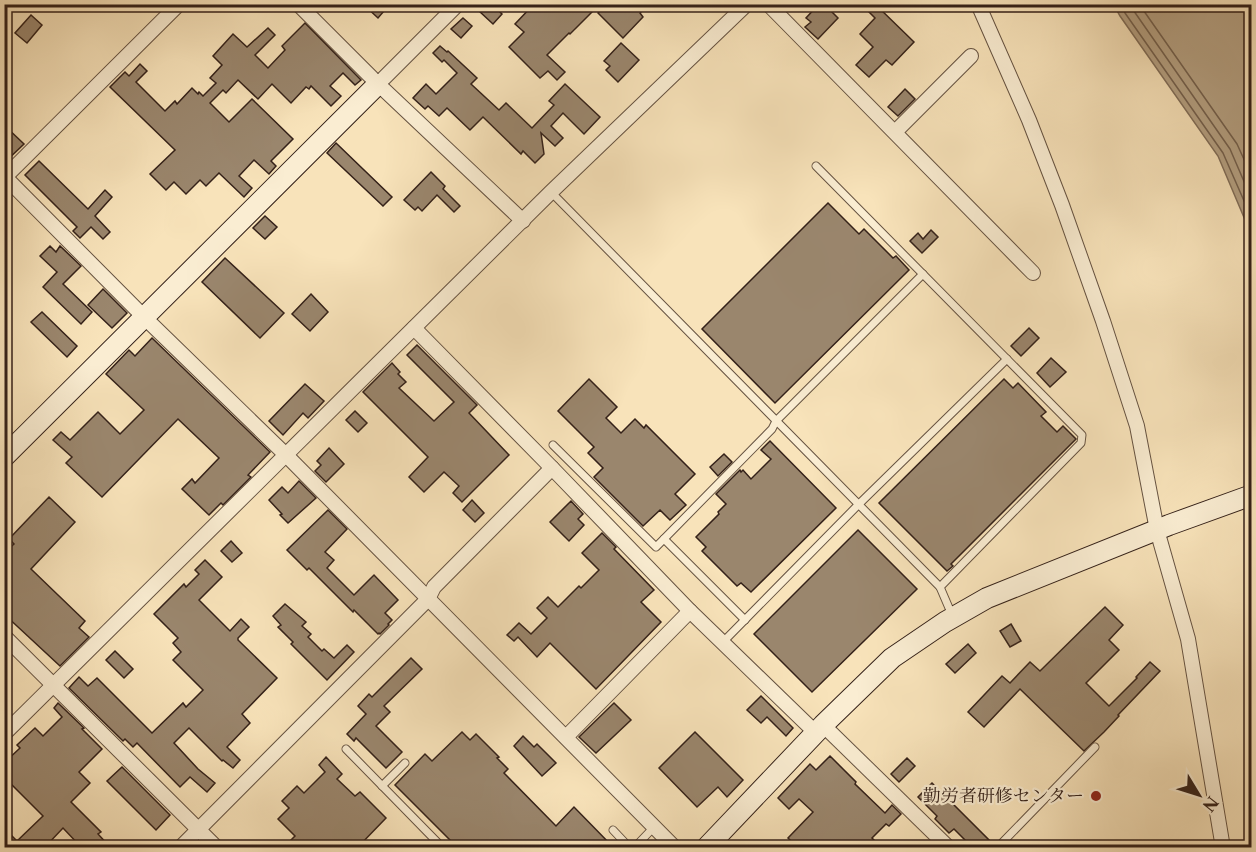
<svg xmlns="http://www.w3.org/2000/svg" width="1256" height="852" font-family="'Libre Caslon Text','Noto Serif JP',serif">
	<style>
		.water { fill: #b5a183; stroke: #816e59; stroke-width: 1.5 }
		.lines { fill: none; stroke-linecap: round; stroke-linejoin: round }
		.shore { stroke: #74614e; stroke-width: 1.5 }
		.building { fill: #9a866d; stroke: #342119; stroke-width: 1.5 }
		.lane-casing { stroke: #655241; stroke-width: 9 }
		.street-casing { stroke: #655241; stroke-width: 16 }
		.secondary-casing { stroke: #342119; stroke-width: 22 }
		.lane { stroke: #faedd2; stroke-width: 7 }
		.street { stroke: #faedd2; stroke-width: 14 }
		.secondary { stroke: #faedd2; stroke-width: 20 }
		.poi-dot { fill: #8f2418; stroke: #faedd2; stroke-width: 2 }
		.labels { text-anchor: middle; stroke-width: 4.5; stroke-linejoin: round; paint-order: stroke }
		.poi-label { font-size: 18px; fill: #342119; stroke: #faedd2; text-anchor: end }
	</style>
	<rect width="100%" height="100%" fill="#f8e3ba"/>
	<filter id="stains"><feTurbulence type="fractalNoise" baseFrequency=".00333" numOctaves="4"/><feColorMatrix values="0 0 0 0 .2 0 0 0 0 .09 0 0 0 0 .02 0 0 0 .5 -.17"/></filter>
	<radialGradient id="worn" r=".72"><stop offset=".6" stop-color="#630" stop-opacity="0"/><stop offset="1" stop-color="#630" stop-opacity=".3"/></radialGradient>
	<path class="water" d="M1114 5H1251V234L1218 156 1120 16Z"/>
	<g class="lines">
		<g class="shore">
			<path d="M1121 4 1125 13 1223 153 1252 219"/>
			<path d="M1129 4 1230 149 1252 200"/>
			<path d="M1139 4 1237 144 1252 177"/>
		</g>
	</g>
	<g class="building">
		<path d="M363 4H390L378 18Z"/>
		<path d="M486 4H492L502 14 493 24 479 11Z"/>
		<path d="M534 4H585L592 12 570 34 569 33 547 55 565 72 557 80 548 71 540 78 509 47 524 32 515 24Z"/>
		<path d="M606 4H648L640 13 643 17 623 38 598 13Z"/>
		<path d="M819 4H824L838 18 818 39 805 27 811 22 806 18Z"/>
		<path d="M876 5 914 42 892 65 886 60 869 77 856 65 873 47 860 34 875 18 869 12Z"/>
		<path d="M31 15 42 25 27 43 15 33Z"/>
		<path d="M463 18 472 26 461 38 451 29Z"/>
		<path d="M305 23 361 80 355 85 343 73 330 86 341 96 331 106 311 86 309 89 306 87 291 103 272 84 258 99 238 80 226 93 223 90 210 103 229 122 252 99 293 139 271 161 276 166 269 174 254 160 239 176 252 188 244 197 219 173 206 186 200 180 186 194 174 182 166 190 150 174 175 150 110 87 125 72 129 76 140 64 147 71 136 82 165 111 175 101 177 104 192 88 198 94 199 92 203 96 216 83 210 78 222 65 213 56 233 34 247 47 268 28 275 35 255 55 268 68 285 50 282 46Z"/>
		<path d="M621 43 639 60 618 82 606 70 610 66 604 61Z"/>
		<path d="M440 46 447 52 448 51 477 78 471 84 499 110 506 103 532 128 554 105 549 101 565 84 600 117 584 134 563 113 551 126 563 138 555 146 541 133 544 154 535 163 523 151 521 154 483 117 470 130 447 108 439 116 428 106 425 109 413 98 426 84 436 94 457 73 444 60 442 62 433 53Z"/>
		<path d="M905 89 915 99 898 116 888 107Z"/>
		<path d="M4 125 24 144 4 163Z"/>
		<path d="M336 143 392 197 383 206 327 153Z"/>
		<path d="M39 161 88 209 105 190 112 197 95 216 110 232 103 239 91 227 80 238 73 231 77 227 25 175Z"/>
		<path d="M431 172 445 186 443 189 460 206 454 212 437 195 422 211 418 207 415 210 404 200Z"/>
		<path d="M828 203 859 234 864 229 893 258 896 256 909 270 775 403 702 329Z"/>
		<path d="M265 216 277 227 265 239 253 228Z"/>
		<path d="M931 230 938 237 922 253 910 241 918 233 923 239Z"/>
		<path d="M50 246 56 252 60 246 81 266 63 284 92 312 81 324 43 287 57 272 40 256Z"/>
		<path d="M225 258 284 313 260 338 202 282Z"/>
		<path d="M103 289 127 313 112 328 88 305Z"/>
		<path d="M311 294 328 312 310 331 292 314Z"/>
		<path d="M42 312 77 346 67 357 31 322Z"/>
		<path d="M1029 328 1039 338 1021 356 1011 346Z"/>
		<path d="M152 338 270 452 248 475 251 477 223 505 221 503 209 515 182 489 192 479 195 483 219 458 178 419 102 497 66 463 72 457 53 440 61 432 70 440 98 412 120 434 144 410 106 374 129 350 135 356Z"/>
		<path d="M417 345 477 405 469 413 509 455 462 502 453 493 459 486 444 472 424 492 409 477 428 457 363 392 392 363 400 372 398 374 406 382 399 388 434 421 454 402 407 355Z"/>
		<path d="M1051 358 1066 372 1050 387 1037 373Z"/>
		<path d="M589 379 617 407 606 418 621 433 635 419 644 428 646 425 695 474 675 494 686 505 670 520 660 510 643 526 594 477 603 468 588 453 594 447 558 411Z"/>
		<path d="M1004 379 1013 388 1018 383 1046 412 1041 416 1057 432 1063 426 1076 439 951 564 953 566 947 571 879 503Z"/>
		<path d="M305 384 324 401 308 418 303 413 283 435 269 421Z"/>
		<path d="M355 411 367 423 358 432 346 420Z"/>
		<path d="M770 441 836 508 751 592 741 583 737 586 702 551 706 547 696 537 719 514 718 512 726 504 716 494 740 470 741 472 743 470 751 479 771 459 761 450Z"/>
		<path d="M329 448 344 464 326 482 315 471 321 465 317 461Z"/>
		<path d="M724 454 732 462 718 476 710 467Z"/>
		<path d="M299 481 316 498 288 523 280 515 282 514 269 500 282 487 288 493Z"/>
		<path d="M49 497 75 522 31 569 85 621 79 628 89 637 60 666 4 614V553L14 544 9 539Z"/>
		<path d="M472 500 484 513 475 522 463 510Z"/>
		<path d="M571 501 583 514 578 519 584 525 569 541 550 522Z"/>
		<path d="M328 510 347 529 325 552 334 560 327 568 354 595 374 575 398 600 385 613 392 620 388 624 389 625 380 634 379 633 378 634 354 610 353 612 309 568 307 570 287 550Z"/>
		<path d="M858 530 917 589 812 692 754 634Z"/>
		<path d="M602 533 616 547 614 549 654 590 641 602 661 622 596 689 550 643 537 657 518 637 514 641 507 635 519 623 531 634 547 618 537 608 548 597 558 607 579 586 581 588 599 570 582 553Z"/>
		<path d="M231 541 242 553 232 562 221 551Z"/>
		<path d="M205 560 222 577 199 600 230 631 241 619 249 627 238 638V640L277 678 242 714 250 723 227 747 240 760 233 768 223 760 222 761 189 728 174 743 198 769 215 783 207 792 190 777 180 787 137 743 133 747 125 739 123 741 69 688 79 677 88 686 97 678 152 733 183 703 186 707 203 690 173 660 181 652 173 643 178 638 154 614 184 584 186 587 199 574 195 570Z"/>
		<path d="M285 604 306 622 302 626 311 634 308 637 322 651 324 649 334 658 347 645 354 652 327 680 291 644 293 642 278 627 281 625 273 616Z"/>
		<path d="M1105 607 1123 625 1109 640 1119 650 1086 683 1109 706 1137 678 1136 677 1150 662 1160 671 1118 715 1119 716 1104 732 1084 751 1020 689 984 727 968 712 1002 676 1010 683 1030 662 1040 671Z"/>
		<path d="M1011 624 1021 641 1010 647 1000 631Z"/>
		<path d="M968 644 976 653 955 673 946 664Z"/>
		<path d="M115 651 133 669 124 678 106 660Z"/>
		<path d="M411 658 422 669 384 706 390 712 376 726 402 752 386 768 356 738 354 741 347 734 366 714 358 706 369 694 372 697Z"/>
		<path d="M761 696 793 728 786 736 767 717 761 723 747 710Z"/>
		<path d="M58 703 84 728 82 729 102 749 79 772 90 783 71 802 101 832 98 834 111 848H82L63 828 44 848H4V828L17 841 43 816 4 777V763L20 748 17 745 35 728 43 736 62 717 54 708Z"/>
		<path d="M614 703 631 720 596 753 579 737Z"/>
		<path d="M462 732 470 740 476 734 499 757 497 758 508 769 504 773 556 826 574 807 614 848H458L395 785 425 754 432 761Z"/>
		<path d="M695 732 743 780 727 797 718 787 697 807 659 768Z"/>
		<path d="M523 736 534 747 537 744 556 763 542 776 514 746Z"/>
		<path d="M830 756 856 782 855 784 885 813 892 805 901 814 889 826 886 824 872 838 882 848H798L788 838 813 812 799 799 789 809 778 798 810 764 816 770Z"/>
		<path d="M326 757 342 774 337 779 355 796 360 792 386 818 357 848H283L295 836 278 819 289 808 282 801 297 786 304 793 325 772 319 765Z"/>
		<path d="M907 758 915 766 899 782 891 774Z"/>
		<path d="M122 767 170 815 156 830 107 781Z"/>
		<path d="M932 783 993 844 991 848H973L954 829 949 833 935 819 937 816 918 797Z"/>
	</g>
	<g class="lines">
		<defs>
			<g id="lane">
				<path d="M816 166 1082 435 1081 443 940 587"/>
				<path d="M551 192 940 587 952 615"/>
				<path d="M553 445 656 547 772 429 776 421 923 274"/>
				<path d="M664 539 745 620"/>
				<path d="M722 643 859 504 1007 359"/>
				<path d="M346 749 443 848"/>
				<path d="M382 786 405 763"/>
				<path d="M613 830 630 848"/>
				<path d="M634 848 655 826"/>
				<path d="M997 848 1095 747"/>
			</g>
			<g id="street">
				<path d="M298 4 378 84 523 221"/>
				<path d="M768 4 1033 273"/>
				<path d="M978 4 1029 120 1062 205 1103 321 1137 426 1157 530 1188 639 1223 848"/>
				<path d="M378 84 458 4"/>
				<path d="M895 132 971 56"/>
				<path d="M4 176 144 317 286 455 675 848"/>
				<path d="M4 178 179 4"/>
				<path d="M414 328 552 468 690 611 816 733"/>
				<path d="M4 636 217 848"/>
				<path d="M823 725 949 848"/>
				<path d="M4 734 551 192 747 4"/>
				<path d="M566 737 690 611"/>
				<path d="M180 848 428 599 434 587 552 468"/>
			</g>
			<g id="secondary">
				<path d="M4 457 378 84"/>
				<path d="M706 848 823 725 892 658 945 622 987 598 1169 525 1252 495"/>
			</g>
		</defs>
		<use href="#lane" class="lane-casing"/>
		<use href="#street" class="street-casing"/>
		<use href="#secondary" class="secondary-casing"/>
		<use href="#lane" class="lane"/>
		<use href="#street" class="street"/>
		<use href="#secondary" class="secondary"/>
	</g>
	<circle class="poi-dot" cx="1096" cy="796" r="6"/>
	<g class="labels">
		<g class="poi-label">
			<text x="1084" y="802">勤労者研修センター</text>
		</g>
	</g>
	<rect width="1256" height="852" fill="none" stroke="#f8e3ba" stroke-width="24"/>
	<rect x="6" y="6" width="1244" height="840" fill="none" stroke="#342119" stroke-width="3"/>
	<rect x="12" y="12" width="1232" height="828" fill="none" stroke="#342119" stroke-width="1.5"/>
	<g transform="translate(1199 795) rotate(128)" stroke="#faedd2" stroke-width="4.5" paint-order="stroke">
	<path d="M0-4.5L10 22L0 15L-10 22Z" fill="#342119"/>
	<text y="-9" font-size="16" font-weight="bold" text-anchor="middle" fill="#342119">N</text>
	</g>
	<rect width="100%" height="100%" filter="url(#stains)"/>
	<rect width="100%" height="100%" fill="url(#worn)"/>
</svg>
